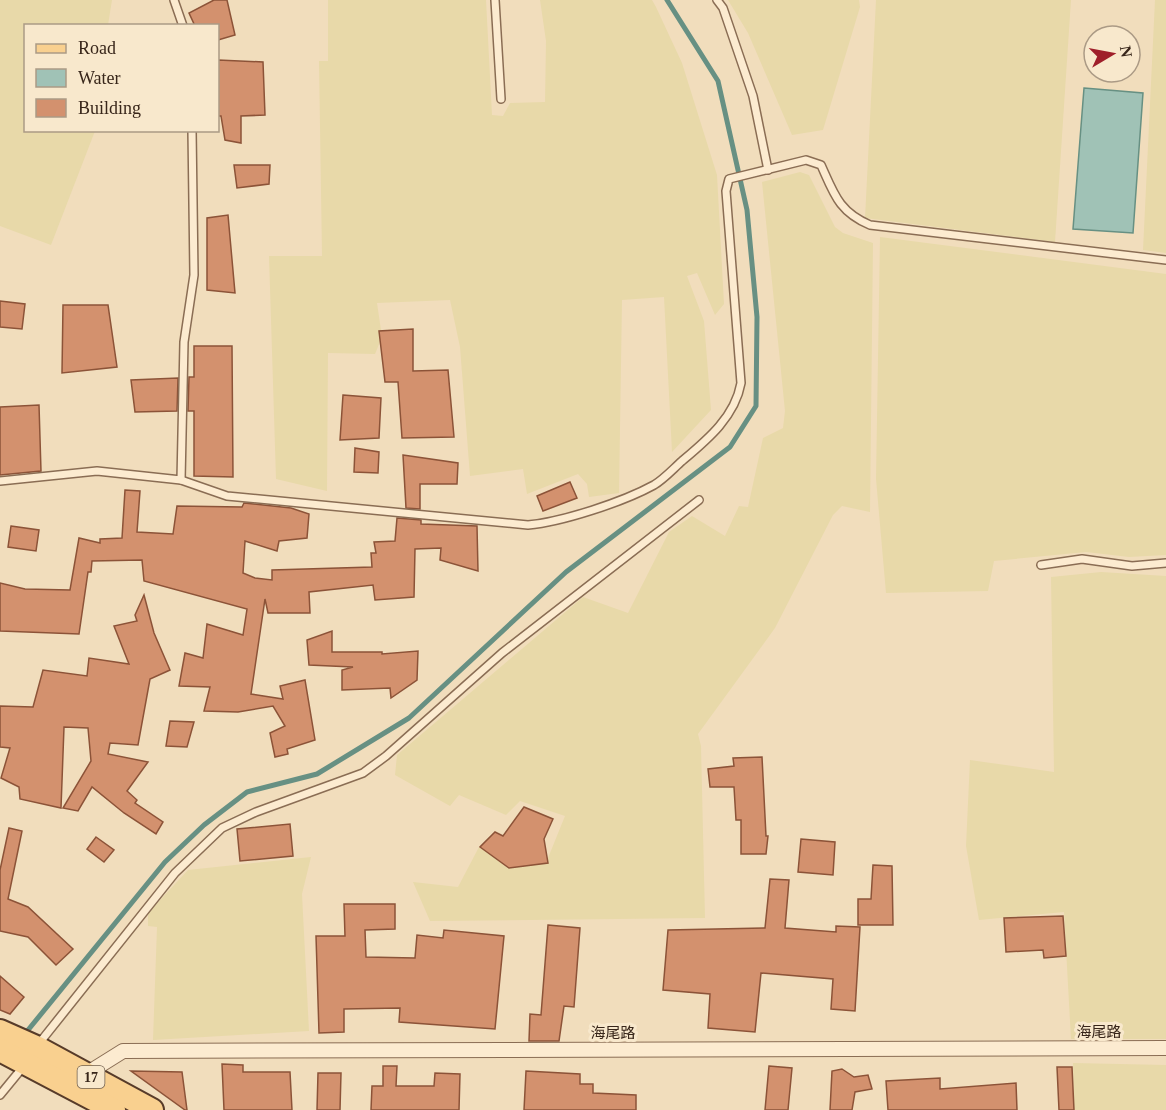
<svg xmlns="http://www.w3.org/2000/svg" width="1166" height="1110" font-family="'Times New Roman','Noto Sans TC',serif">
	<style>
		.farmland { fill: #e8d9a9 }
		.water { fill: #a0c2b6; stroke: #679083; stroke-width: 1.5 }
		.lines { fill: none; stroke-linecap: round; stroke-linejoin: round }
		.stream { stroke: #679083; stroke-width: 5 }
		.building { fill: #d3916e; stroke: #8c5338; stroke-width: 1.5 }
		.service-casing { stroke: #8a6d54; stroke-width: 10 }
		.minor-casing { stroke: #8a6d54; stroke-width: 16 }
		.primary-casing { stroke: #573b29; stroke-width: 26 }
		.service { stroke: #fcebd0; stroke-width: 7 }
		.minor { stroke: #fcebd0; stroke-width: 14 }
		.primary { stroke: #f9d08f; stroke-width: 22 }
		.labels { text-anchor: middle; stroke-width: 6; stroke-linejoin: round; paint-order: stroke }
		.shield { fill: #f8e8cc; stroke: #72604f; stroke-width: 1.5 }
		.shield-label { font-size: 14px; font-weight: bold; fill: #38261a }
		.street-label { font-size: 15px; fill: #38261a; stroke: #f8e8cc }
	</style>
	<rect width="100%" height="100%" fill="#f1ddbc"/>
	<g class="farmland">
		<path d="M0 0H112L108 25 26 26V130L95 131 51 245 0 226Z"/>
		<path d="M328 0H486L492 115 503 116 510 103 545 102 546 41 540 0H652L656 7 682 63 717 175 724 304 715 315 697 273 687 276 704 321 711 410 672 452 664 297 622 300 619 493 589 497 587 484 578 474 527 494 523 469 470 476 460 347 450 300 377 303 382 337 375 354 328 353 327 491 276 479 269 256H322L319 61H328Z"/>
		<path d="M728 0H859L860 7 823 130 792 135 748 33Z"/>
		<path d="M876 0H1071L1055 242 865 218Z"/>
		<path d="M1155 0H1166V253L1143 250Z"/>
		<path d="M800 172 809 175 835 227 843 233 873 243 870 512 842 506 833 515 775 628 698 734 701 746 705 918 430 921 413 882 458 887 479 847 510 865 548 858 565 816 520 801 506 815 459 795 450 806 395 775 397 755 583 597 628 613 669 532 692 516 725 536 739 506 748 507 763 438 783 428 785 411 762 182Z"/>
		<path d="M880 237 1166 274V555L1129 557 1086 552 994 561 988 591 886 593 876 479Z"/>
		<path d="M1101 572 1166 576V1039H1071L1064 912 979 920 966 846 970 760 1054 772 1051 577Z"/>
		<path d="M311 857 302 894 309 1031 153 1040 157 927 148 926V913L188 870Z"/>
		<path d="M1073 1063 1166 1065V1110H1074Z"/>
	</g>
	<path class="water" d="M1084 88 1143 93 1133 233 1073 229Z"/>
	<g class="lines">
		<path class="stream" d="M24 1035 165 862 204 825 247 792 317 774 409 718 566 572 730 447 756 406 757 317 747 210 718 81 667 0"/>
	</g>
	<g class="building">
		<path d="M214 0H227L235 35 218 40V26H195L189 13Z"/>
		<path d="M218 60 263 62 265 115 241 116V143L225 140 221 116H218Z"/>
		<path d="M234 165H270L269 184 237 188Z"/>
		<path d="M228 215 235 293 207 290V218Z"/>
		<path d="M0 301 25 304 22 329 0 327Z"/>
		<path d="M63 305H108L117 367 62 373Z"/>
		<path d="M413 329V371L448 370 454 437 402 438 398 382H385L379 331Z"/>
		<path d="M194 346H232L233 477 194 476V411H188L189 377H194Z"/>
		<path d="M178 378 177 411 135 412 131 380Z"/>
		<path d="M343 395 381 398 379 438 340 440Z"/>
		<path d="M39 405 41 471 0 475V407Z"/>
		<path d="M355 448 379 452 378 473 354 472Z"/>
		<path d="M403 455 458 463 457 484H420V509L406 508Z"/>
		<path d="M570 482 577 498 543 511 537 496Z"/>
		<path d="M125 490 140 491 137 532 173 534 177 506 242 507 244 503 291 508 309 514 307 538 279 541 277 551 245 541 243 573 255 578 272 580V570L372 567 371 553H376L374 542 395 541 397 518 421 520V524L477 526 478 571 440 560 441 548 415 549 414 597 375 600 373 585 309 592 310 613H268L265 599 251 694 283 699 280 686 305 680 315 740 287 749 288 754 275 757 270 733 285 726 273 706 238 712 204 711 210 687 179 686 185 653 203 658 207 624 243 635 247 609 144 581 142 560 92 561 91 572H88L79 634 0 631V583L25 589 70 590 79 538 100 543V539L122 538Z"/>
		<path d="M11 526 39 530 36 551 8 547Z"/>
		<path d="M144 595 154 633 170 670 150 679 138 745 110 743 108 754 148 762 127 791 137 800 135 803 163 822 156 834 124 813 92 787 78 811 63 808 91 761 88 728 64 727 61 808 20 799 19 787 1 778 10 748 0 747V706L33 707 43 670 87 676 89 658 129 664 114 626 137 621 135 615Z"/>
		<path d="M332 631V652H382V654L418 651 417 680 391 698 390 688 342 690V670L353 667 309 665 307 640Z"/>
		<path d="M170 721 194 722 187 747 166 746Z"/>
		<path d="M762 757 766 836H768L766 854H741V820H736L734 787H710L708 769 734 766 733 758Z"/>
		<path d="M524 807 553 819 544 839 548 863 509 868 480 847 495 832 503 836Z"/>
		<path d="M290 824 293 856 240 861 237 829Z"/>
		<path d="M9 828 22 831 8 899 28 907 73 949 56 965 28 937 0 931V870Z"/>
		<path d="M96 837 114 850 104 862 87 849Z"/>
		<path d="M801 839 835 842 833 875 798 872Z"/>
		<path d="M873 865 892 866 893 925H858V899H871Z"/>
		<path d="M770 879 789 880 785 928 836 932V926L860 927 855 1011 831 1009 833 979 761 973 755 1032 708 1028 710 994 663 990 668 930 765 928Z"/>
		<path d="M344 904H395V929L365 930 366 957 415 958 417 935 443 938 444 930 504 936 495 1029 399 1022 400 1008 344 1009V1032L319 1033 316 936H345Z"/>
		<path d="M1063 916 1066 956 1044 958 1043 950 1006 952 1004 918Z"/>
		<path d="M548 925 580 928 574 1007 564 1006 559 1041H529L530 1014 541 1015Z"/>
		<path d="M0 976 24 997 10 1014 0 1010Z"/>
		<path d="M222 1064 243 1065V1072H290L292 1110H224Z"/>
		<path d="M383 1066H397L396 1086H434L435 1073 460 1074 459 1110H371L372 1086H383Z"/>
		<path d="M769 1066 792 1068 788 1110H765Z"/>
		<path d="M1057 1067H1072L1074 1110H1059Z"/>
		<path d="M842 1069 854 1077 868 1075 872 1089 855 1092 852 1110H830L832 1071Z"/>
		<path d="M131 1071 182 1072 187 1110H185Z"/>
		<path d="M526 1071 580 1074V1084H593V1093L636 1095V1110H524Z"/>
		<path d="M318 1073H341L340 1110H317Z"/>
		<path d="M940 1078V1089L1016 1083 1017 1110H888L886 1081Z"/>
	</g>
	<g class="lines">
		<defs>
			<g id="service">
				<path d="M174 0 183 26"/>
				<path d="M495 0 501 99"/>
				<path d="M717 0 723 8 753 96 768 170"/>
				<path d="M181 480 227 496 528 525C562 522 623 502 654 485 664 479 673 469 682 461 707 440 735 417 741 383L726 191 729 179 806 160 821 165C834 194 839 212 870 225L1166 260"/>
				<path d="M0 481 97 471 181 480 184 342 194 275 192 130"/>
				<path d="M1041 565 1082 559 1132 566 1166 563"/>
				<path d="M37 1046 175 873 222 828 256 812 363 773 386 756 502 653 699 500"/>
				<path d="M0 1095 23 1067"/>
			</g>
			<path id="minor" d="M83 1076 123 1051 1166 1048"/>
			<g id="primary">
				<path d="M0 1031 36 1047 152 1110"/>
				<path d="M0 1050 114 1110"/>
			</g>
		</defs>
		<use href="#service" class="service-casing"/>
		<use href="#minor" class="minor-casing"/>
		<use href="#primary" class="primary-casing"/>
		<use href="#service" class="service"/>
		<use href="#minor" class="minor"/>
		<use href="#primary" class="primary"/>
	</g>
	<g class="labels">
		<rect class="shield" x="77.5" y="1066" width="27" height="22" rx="4.5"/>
		<g class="shield-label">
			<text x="91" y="1082">17</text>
		</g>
		<g class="street-label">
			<text x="1099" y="1037">海尾路</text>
			<text x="613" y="1038">海尾路</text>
		</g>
	</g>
	<rect x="24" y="24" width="195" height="108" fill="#f8e8cc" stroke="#ab9a85" stroke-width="1.5"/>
	<rect x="36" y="44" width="30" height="9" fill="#f9d08f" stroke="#ab9a85" stroke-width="1.5"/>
	<text x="78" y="54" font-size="18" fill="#38261a">Road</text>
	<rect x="36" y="69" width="30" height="18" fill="#a0c2b6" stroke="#ab9a85" stroke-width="1.5"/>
	<text x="78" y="84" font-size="18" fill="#38261a">Water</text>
	<rect x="36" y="99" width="30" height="18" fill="#d3916e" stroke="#ab9a85" stroke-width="1.5"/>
	<text x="78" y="114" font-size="18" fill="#38261a">Building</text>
	<g transform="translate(1112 54) rotate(80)"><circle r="28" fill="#f8e8cc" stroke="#ab9a85" stroke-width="1.5"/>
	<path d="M0-4.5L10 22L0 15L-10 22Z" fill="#9f1f2a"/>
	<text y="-9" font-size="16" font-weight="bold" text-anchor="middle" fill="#38261a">N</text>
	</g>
</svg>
